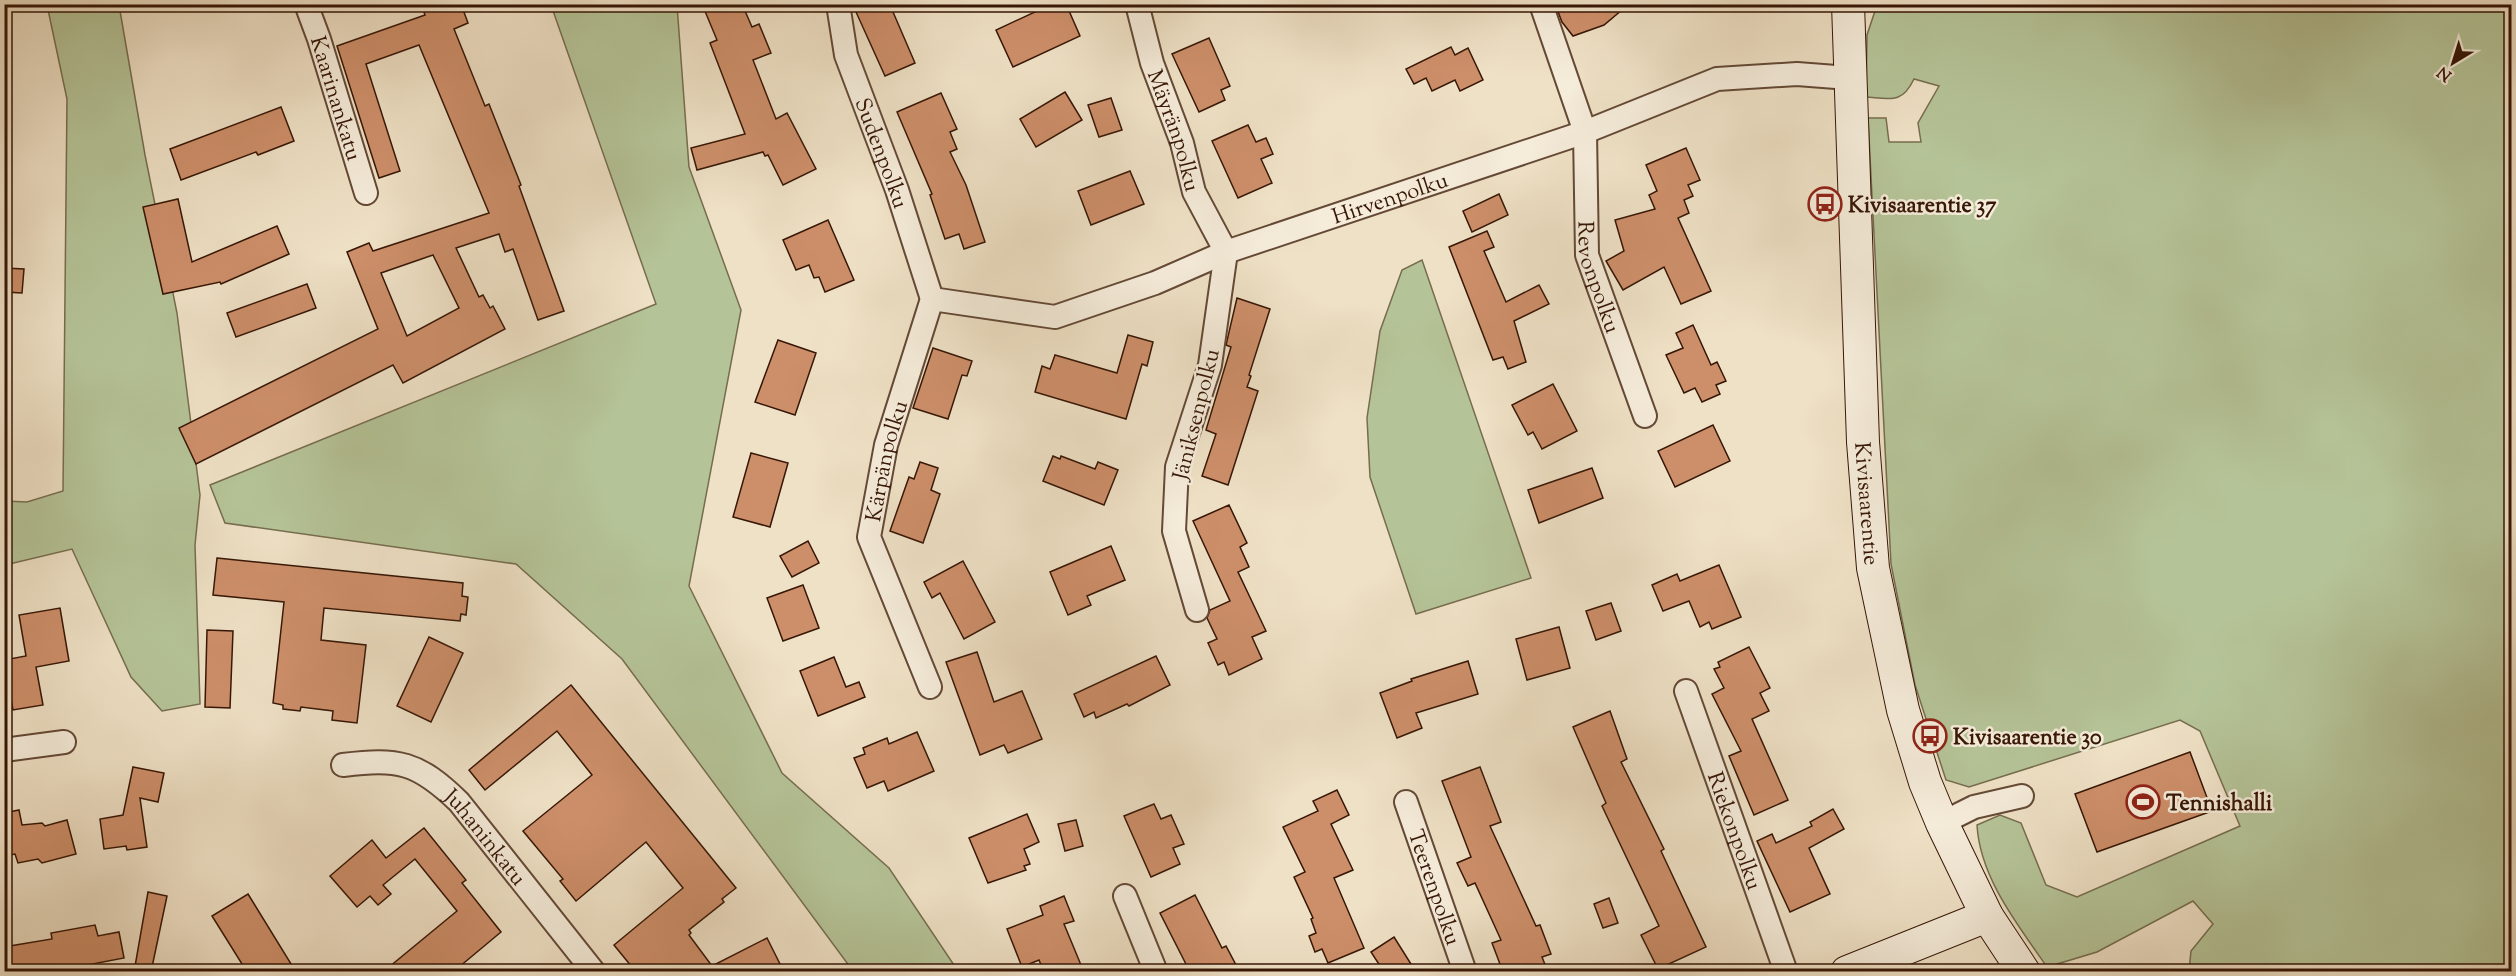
<svg xmlns="http://www.w3.org/2000/svg" width="2516" height="976" font-family="'Sorts Mill Goudy',serif">
	<style>
		.green { fill: #b5c498; stroke: #766d4f; stroke-width: 1.5 }
		.building { fill: #cd8f6a; stroke: #361606; stroke-width: 1.5; fill-rule: evenodd }
		.lines { fill: none; stroke-linecap: round; stroke-linejoin: round }
		.street-casing { stroke: #644936; stroke-width: 26 }
		.secondary-casing { stroke: #361606; stroke-width: 34 }
		.street { stroke: #f5ecda; stroke-width: 22 }
		.secondary { stroke: #f5ecda; stroke-width: 32 }
		.labels { text-anchor: middle; stroke-width: 5; stroke-linejoin: round; paint-order: stroke }
		.street-label { font-size: 22px; fill: #361606; stroke: #f5ecda }
		.poi-label { font-size: 22px; font-weight: bold; fill: #361606; stroke: #f5ecda; text-anchor: start }
	</style>
	<rect width="100%" height="100%" fill="#efe1c6"/>
	<filter id="stains"><feTurbulence type="fractalNoise" baseFrequency=".00333" numOctaves="4"/><feColorMatrix values="0 0 0 0 .2 0 0 0 0 .09 0 0 0 0 .02 0 0 0 .5 -.17"/></filter>
	<radialGradient id="worn" r=".72"><stop offset=".6" stop-color="#630" stop-opacity="0"/><stop offset="1" stop-color="#630" stop-opacity=".3"/></radialGradient>
	<g class="green">
		<path d="M47 5H119L145 155 177 313 200 495 195 545 200 704 162 711 131 677 72 549 5 565V501L27 502 63 491 67 99Z"/>
		<path d="M551 5H677L689 167 741 310 689 586 782 773 889 868 958 971H853L622 659 516 564 225 523 210 485 656 304Z"/>
		<path d="M1877 5H2511V971H2189L2191 951 2213 924 2193 901 2097 952 2047 967C2018 925 1980 878 1977 825L2000 815 2021 823 2046 885 2077 897 2240 826 2200 731 2180 720 1969 787 1946 780 1915 685 1891 564 1868 118H1886L1889 142H1921L1918 123 1939 86 1914 79C1902 104 1891 99 1866 97L1867 35Z"/>
		<path d="M1422 260 1531 578 1416 614 1370 477 1367 418 1380 331 1402 270Z"/>
	</g>
	<g class="building">
		<path d="M421 4H461L468 23 454 29 485 106 489 104 521 185 519 186 564 311 538 320 513 249 505 252 499 234 456 248 479 297 483 295 490 308 493 306 505 329 403 383 393 365 196 464 179 428 378 329 347 252 369 243 373 251 489 213 419 45 366 64 400 171 379 178 337 46 425 15ZM433 255 459 308 407 336 381 273Z"/>
		<path d="M702 4H742L752 27 759 24 771 53 753 60 776 119 787 113 816 169 783 185 768 155 765 156 763 152 697 170 691 148 745 134 710 43 717 40Z"/>
		<path d="M875 4 879 11 890 5 915 63 885 76 856 12Z"/>
		<path d="M1052 4H1066L1080 36 1013 67 996 30Z"/>
		<path d="M1555 4H1629L1604 25 1573 36 1562 22Z"/>
		<path d="M1209 38 1230 86 1221 90 1225 100 1199 112 1172 54Z"/>
		<path d="M1451 47 1455 55 1468 48 1483 80 1460 91 1455 80 1432 91 1426 78 1414 84 1406 69Z"/>
		<path d="M1065 92 1082 120 1036 147 1020 119Z"/>
		<path d="M941 93 957 129 950 132 957 149 950 152 966 185 985 242 964 249 959 234 945 239 930 195 932 194 897 112Z"/>
		<path d="M1111 98 1122 130 1099 137 1088 105Z"/>
		<path d="M281 107 294 141 258 155 256 152 181 180 170 149Z"/>
		<path d="M1248 125 1256 142 1266 138 1273 154 1261 159 1272 183 1238 198 1212 141Z"/>
		<path d="M1686 148 1700 180 1688 185 1693 196 1684 200 1689 213 1678 218 1711 291 1681 304 1664 267 1623 290 1606 261 1624 251 1615 220 1655 209 1649 195 1657 191 1646 165Z"/>
		<path d="M1130 171 1144 204 1091 225 1078 191Z"/>
		<path d="M1499 194 1508 215 1472 232 1463 211Z"/>
		<path d="M178 199 192 262 277 226 289 254 221 284 220 282 163 294 143 207Z"/>
		<path d="M828 220 854 280 825 292 819 277 814 278 809 265 796 270 783 240Z"/>
		<path d="M1487 231 1494 247 1484 251 1506 302 1539 285 1549 304 1514 321 1526 362 1508 369 1503 357 1493 360 1449 247Z"/>
		<path d="M4 268 24 269 22 293 4 292Z"/>
		<path d="M307 284 316 308 236 337 227 313Z"/>
		<path d="M1237 298 1270 309 1249 375 1251 376 1247 387 1258 391 1228 485 1202 476 1216 434 1206 430 1231 347 1226 345Z"/>
		<path d="M1693 325 1711 365 1717 362 1726 381 1716 385 1720 394 1702 402 1695 388 1684 393 1666 355 1683 348 1676 333Z"/>
		<path d="M1128 335 1153 342 1147 366 1142 364 1126 419 1035 392 1042 366 1050 369 1055 355 1117 373Z"/>
		<path d="M778 340 816 353 795 415 755 402Z"/>
		<path d="M933 348 972 361 967 376 962 375 948 419 913 408Z"/>
		<path d="M1553 384 1577 431 1542 449 1533 432 1528 435 1512 405Z"/>
		<path d="M1713 425 1730 461 1675 487 1658 451Z"/>
		<path d="M751 453 788 463 770 527 733 517Z"/>
		<path d="M1053 456 1060 459 1061 456 1095 469 1098 462 1118 470 1104 505 1043 481Z"/>
		<path d="M920 462 938 468 931 490 940 494 923 543 890 531 909 477 914 479Z"/>
		<path d="M1592 468 1603 498 1539 523 1528 490Z"/>
		<path d="M1229 505 1247 543 1240 547 1249 567 1238 572 1266 631 1252 637 1262 659 1229 675 1224 662 1218 665 1208 643 1217 639 1207 618 1210 610 1230 601 1193 521Z"/>
		<path d="M808 541 819 563 792 577 780 556Z"/>
		<path d="M1111 546 1125 580 1087 596 1091 605 1068 615 1050 572Z"/>
		<path d="M217 558 463 583 462 596 468 597 466 615 461 614 460 621 324 608 321 640 366 645 357 723 332 720 333 711 301 707 300 711 283 709V705L273 703 284 602 213 595Z"/>
		<path d="M963 561 995 622 964 639 940 593 932 598 924 582Z"/>
		<path d="M1719 565 1741 617 1712 629 1709 622 1700 627 1689 601 1663 611 1652 585 1677 574 1680 581Z"/>
		<path d="M803 585 819 628 783 641 767 598Z"/>
		<path d="M1611 603 1621 631 1596 640 1586 611Z"/>
		<path d="M60 608 69 661 36 667 43 705 13 710 4 660 26 656 19 615Z"/>
		<path d="M1559 627 1570 668 1527 680 1516 639Z"/>
		<path d="M207 630 233 631 230 708 205 707Z"/>
		<path d="M429 637 463 653 431 722 397 706Z"/>
		<path d="M1749 647 1770 688 1760 693 1769 711 1752 719 1788 800 1754 815 1729 756 1741 751 1712 694 1724 688 1714 669 1720 667 1718 662Z"/>
		<path d="M977 652 994 702 1022 691 1042 739 1008 753 1004 745 980 755 946 662Z"/>
		<path d="M1156 656 1170 685 1129 706 1127 704 1096 718 1094 712 1084 717 1074 694Z"/>
		<path d="M834 657 846 687 859 682 865 697 818 716 800 671Z"/>
		<path d="M1468 661 1478 694 1416 713 1422 728 1397 738 1380 693 1412 681 1411 679Z"/>
		<path d="M571 685 736 888 722 899 724 902 689 930 691 933 689 935 712 966 767 938 784 972H636L614 945 683 888 646 842 576 901 560 881 563 879 523 831 592 775 557 731 485 790 469 770Z"/>
		<path d="M1610 711 1627 759 1621 762 1664 849 1661 851 1706 947 1658 969 1641 935 1659 926 1602 806 1606 803 1573 727Z"/>
		<path d="M917 732 934 771 888 791 884 781 867 788 854 758 865 754 863 748 887 738 889 744Z"/>
		<path d="M2190 752 2212 811 2097 852 2075 794Z"/>
		<path d="M133 767 164 773 158 802 140 798 147 847 127 850 126 846 104 849 100 819 123 815Z"/>
		<path d="M1480 767 1501 822 1490 826 1536 926 1540 925 1551 954 1542 957 1548 972H1503L1492 943 1501 940 1475 883 1468 886 1457 863 1471 857 1442 781Z"/>
		<path d="M1337 790 1349 815 1331 824 1353 870 1334 878 1364 948 1328 963 1322 949 1315 952 1309 936 1316 933 1311 919 1313 918 1294 877 1305 872 1283 827 1318 811 1313 801Z"/>
		<path d="M1154 804 1161 819 1171 815 1184 844 1173 848 1180 864 1151 877 1124 816Z"/>
		<path d="M1833 809 1844 829 1809 848 1830 894 1790 912 1757 841 1772 834 1776 843 1812 826 1810 822Z"/>
		<path d="M19 810 22 825 42 823 45 826 67 820 76 854 42 863 38 859 18 863 15 854 4 856V813Z"/>
		<path d="M1027 814 1039 842 1024 849 1030 864 1024 866 1026 870 988 883 969 838Z"/>
		<path d="M1076 820 1083 846 1065 851 1058 824Z"/>
		<path d="M424 828 466 880 462 883 501 932 453 972H383L457 911 415 859 383 885 391 894 378 905 370 896 357 907 330 876 372 840 386 858Z"/>
		<path d="M148 892 167 896 151 972H134Z"/>
		<path d="M248 894 296 972H247L212 916Z"/>
		<path d="M1195 895 1222 948 1226 946 1236 965 1223 972H1190L1160 913Z"/>
		<path d="M1064 896 1074 921 1064 924 1081 965 1065 972H1044L1039 960 1022 967 1007 929 1043 915 1040 906Z"/>
		<path d="M1609 898 1618 923 1603 928 1594 904Z"/>
		<path d="M95 925 98 936 119 932 124 958 51 972H4V947L52 939 51 933Z"/>
		<path d="M1394 937 1416 972H1384L1371 952Z"/>
	</g>
	<g class="lines">
		<defs>
			<g id="street">
				<path id="s1" d="M306 4 319 39 366 193"/>
				<path id="s2" d="M838 4 846 55 897 190 932 299"/>
				<path id="s3" d="M1137 4 1152 63 1182 143 1194 192 1226 252 1210 365 1177 467 1174 531 1197 610"/>
				<path id="s4" d="M1541 4 1585 132 1587 255 1645 416"/>
				<path id="s5" d="M932 299 1055 317 1155 283 1226 252 1585 132 1717 79 1797 74 1849 78"/>
				<path id="s6" d="M930 687 869 537 886 445 932 299"/>
				<path id="s7" d="M1686 691 1786 972"/>
				<path d="M4 750 64 742"/>
				<path id="s8" d="M343 765C398 758 418 762 459 802L594 972"/>
				<path id="s9" d="M1406 802 1465 972"/>
				<path d="M1942 823 1974 807 2022 796"/>
				<path d="M1125 896 1156 972"/>
			</g>
			<g id="secondary">
				<path id="s10" d="M1848 4 1863 442 1873 568 1903 710 1925 782 1942 823 1987 916 2024 972"/>
				<path d="M1847 972 1987 916"/>
			</g>
		</defs>
		<use href="#street" class="street-casing"/>
		<use href="#secondary" class="secondary-casing"/>
		<use href="#street" class="street"/>
		<use href="#secondary" class="secondary"/>
	</g>
	<defs>
		<symbol id="bus-ring" viewBox="-11 -11 22 22"><circle r="9.5" fill="#f5ecda" stroke="#8f2418" stroke-width="1.5"/><path d="M-5-6H5V4H4V6H2V4H-2V6H-4V4H-5ZM-3.5-4V0h7V-4ZM-3.5 1.2v1.5H-2V1.2ZM2 1.2v1.5H3.5V1.2Z" fill="#8f2418"/></symbol>
		<symbol id="stadium-ring" viewBox="-11 -11 22 22"><circle r="9.5" fill="#f5ecda" stroke="#8f2418" stroke-width="1.5"/><path d="M0-5a6.5 5 0 1 0 0 10a6.5 5 0 1 0 0-10ZM-3.5-1.8h7v3.6h-7Z" fill="#8f2418"/></symbol>
	</defs>
	<g fill-rule="evenodd">
		<use href="#bus-ring" x="1806" y="185" width="38" height="38"/>
		<use href="#bus-ring" x="1911" y="717" width="38" height="38"/>
		<use href="#stadium-ring" x="2124" y="783" width="38" height="38"/>
	</g>
	<g class="labels">
		<g class="street-label">
			<text dy="8" stroke="none"><textPath href="#s1" startOffset="99">Kaarinankatu</textPath></text>
			<text dy="8" stroke="none"><textPath href="#s3" startOffset="132">Mäyränpolku</textPath></text>
			<text dy="8" stroke="none"><textPath href="#s2" startOffset="156">Sudenpolku</textPath></text>
			<text dy="8" stroke="none"><textPath href="#s5" startOffset="480">Hirvenpolku</textPath></text>
			<text dy="8" stroke="none"><textPath href="#s4" startOffset="282">Revonpolku</textPath></text>
			<text transform="translate(1195 414) rotate(-76)" y="8">Jäniksenpolku</text>
			<text dy="8" stroke="none"><textPath href="#s6" startOffset="240">Kärpänpolku</textPath></text>
			<text dy="8" stroke="none"><textPath href="#s10" startOffset="500">Kivisaarentie</textPath></text>
			<text dy="8" stroke="none"><textPath href="#s7" startOffset="148">Riekonpolku</textPath></text>
			<text dy="8" stroke="none"><textPath href="#s8" startOffset="172">Juhaninkatu</textPath></text>
			<text dy="8" stroke="none"><textPath href="#s9" startOffset="90">Teerenpolku</textPath></text>
		</g>
		<g class="poi-label">
			<text x="1848" y="212">Kivisaarentie 37</text>
			<text x="1953" y="744">Kivisaarentie 30</text>
			<text x="2166" y="810">Tennishalli</text>
		</g>
	</g>
	<rect width="2516" height="976" fill="none" stroke="#efe1c6" stroke-width="24"/>
	<rect x="6" y="6" width="2504" height="964" fill="none" stroke="#361606" stroke-width="3"/>
	<rect x="12" y="12" width="2492" height="952" fill="none" stroke="#361606" stroke-width="1.5"/>
	<g transform="translate(2453 63) rotate(218)" stroke="#f5ecda" stroke-width="4.5" paint-order="stroke">
	<path d="M0-4.5L10 22L0 15L-10 22Z" fill="#361606"/>
	<text y="-9" font-size="16" font-weight="bold" text-anchor="middle" fill="#361606">N</text>
	</g>
	<rect width="100%" height="100%" filter="url(#stains)"/>
	<rect width="100%" height="100%" fill="url(#worn)"/>
</svg>
